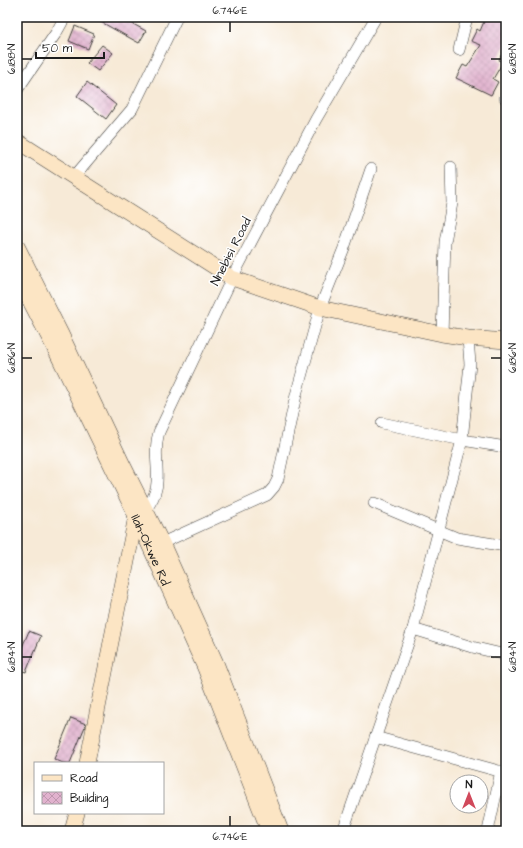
<svg xmlns="http://www.w3.org/2000/svg" width="523" height="848" font-family="'Architects Daughter',sans-serif">
	<style>
		.building { fill: url(#building-cross-hatch) }
		.lines { fill: none; stroke-linecap: round; stroke-linejoin: round }
		.street-casing { stroke: #3d3b38; stroke-width: 12 }
		.secondary-casing { stroke: #3d3b38; stroke-width: 16 }
		.street { stroke: #fff; stroke-width: 11 }
		.secondary { stroke: #fce5c4; stroke-width: 15 }
		.ticks { fill: none; stroke: #1c1c1c; stroke-width: 1.5 }
		.labels { text-anchor: middle; stroke-width: 3; stroke-linejoin: round; paint-order: stroke }
		.street-label { font-size: 13px; fill: #1c1c1c; stroke: #fff }
		.neatline { fill: none; stroke: #1c1c1c; stroke-width: 1.5 }
		.ticks-label { font-size: 10px; text-anchor: middle; fill: #1c1c1c }
	</style>
	<defs>
		<pattern id="building-cross-hatch" width="8" height="8" patternUnits="userSpaceOnUse"><rect width="8" height="8" fill="#e1b2ce"/><path d="M0 0l8 8M0 8l8-8" fill="none" stroke="#c098b0"/></pattern>
	</defs>
	<rect width="100%" height="100%" fill="#fff"/>
	<filter id="ink" filterUnits="userSpaceOnUse"><feTurbulence type="fractalNoise" baseFrequency=".025" numOctaves="2"/><feDisplacementMap in="SourceGraphic" scale="8" xChannelSelector="R" yChannelSelector="G"/><feConvolveMatrix kernelMatrix="1 2 1 2 8 2 1 2 1" color-interpolation-filters="sRGB"/></filter>
	<filter id="wash" filterUnits="userSpaceOnUse"><feTurbulence type="fractalNoise" baseFrequency=".012" numOctaves="4" result="noise"/><feDisplacementMap in="SourceGraphic" scale="16" xChannelSelector="R" yChannelSelector="G"/><feGaussianBlur stdDeviation="0.9" result="paint"/><feColorMatrix in="noise" values="0 0 0 0 0 0 0 0 0 0 0 0 0 0 0 0 0 1.4 0 .05"/><feComposite in="paint" operator="in"/></filter>
	<g filter="url(#wash)">
		<rect width="100%" height="100%" fill="#f7ead7"/>
		<g id="blocks">
			<g class="building">
				<path d="M92 17H120L146 31 139 43Z"/>
				<path d="M486 17H506V44L499 60 503 62 493 79 498 82 491 95 456 78 463 65 467 67 481 45 471 41 477 29 480 31Z"/>
				<path d="M75 26 94 34 88 49 69 41Z"/>
				<path d="M102 45 113 53 98 71 87 63Z"/>
				<path d="M87 82 116 105 106 119 77 96Z"/>
				<path d="M29 631 41 636 26 672 17 669V659Z"/>
				<path d="M71 718 86 724 70 763H63L54 759Z"/>
			</g>
		</g>
	</g>
	<g filter="url(#ink)">
		<use href="#blocks" fill-opacity="0" stroke="#3d3b38" stroke-width="1"/>
		<g class="lines">
			<defs>
				<g id="street">
					<path d="M459 50 467 17"/>
					<path d="M17 90 56 33 65 17"/>
					<path d="M505 98H506"/>
					<path d="M74 177 132 109 177 17"/>
					<path d="M442 334 445 242 452 203 451 167"/>
					<path d="M382 423 462 440 506 447"/>
					<path d="M374 503 457 538 506 546"/>
					<path d="M145 510C168 483 150 461 159 432L232 278 316 119 376 17"/>
					<path d="M162 543 267 495 274 487 278 479 296 395 320 308 344 248 371 169"/>
					<path d="M413 629 472 647 506 655"/>
					<path d="M375 737 506 773"/>
					<path d="M343 831 413 629 462 440 470 364 468 338"/>
					<path d="M488 831 501 771"/>
				</g>
				<g id="secondary">
					<path d="M17 141 232 278 320 308 442 334 468 338 506 341"/>
					<path d="M17 246 61 334 122 463 162 543 216 663 281 831"/>
					<path id="s1" d="M17 276 56 351 136 516 205 668 269 831"/>
					<path d="M87 763 136 516"/>
					<path d="M72 831 77 813"/>
				</g>
			</defs>
			<use href="#street" class="street-casing"/>
			<use href="#secondary" class="secondary-casing"/>
			<use href="#street" class="street"/>
			<use href="#secondary" class="secondary"/>
		</g>
	</g>
	<path class="ticks" d="M230 22V32M22 59H32M491 59H501M22 358H32M491 358H501M22 657H32M491 657H501M230 816V826"/>
	<g class="labels">
		<g class="street-label">
			<text transform="translate(230 251) rotate(-63)" y="5">Nnebisi Road</text>
			<text dy="5" stroke="none"><textPath href="#s1" startOffset="305">Ilah-Okwe Rd</textPath></text>
		</g>
	</g>
	<rect width="523" height="848" fill="none" stroke="#fff" stroke-width="44"/>
	<rect x="34" y="762" width="130" height="52" fill="#ffffff" stroke="#a4a4a4"/>
	<rect x="42" y="775" width="20" height="6" fill="#fce5c4" stroke="#a4a4a4"/>
	<text x="70" y="782" font-size="12" fill="#1c1c1c">Road</text>
	<rect x="42" y="792" width="20" height="12" fill="url(#building-cross-hatch)" stroke="#a4a4a4"/>
	<text x="70" y="802" font-size="12" fill="#1c1c1c">Building</text>
	<g transform="translate(469 794)"><circle r="19" fill="#ffffff" stroke="#a4a4a4"/>
	<path d="M0-3L7 15L0 10L-7 15Z" fill="#d1495b"/>
	<text y="-6" font-size="11" font-weight="bold" text-anchor="middle" fill="#1c1c1c">N</text>
	</g>
	<path d="M36 52v6h68v-6" fill="none" stroke="#1c1c1c" stroke-width="2"/>
	<text x="42" y="52" font-size="12" fill="#1c1c1c" stroke="#ffffff" stroke-width="3" paint-order="stroke">50 m</text>
	<rect x="22" y="22" width="479" height="804" class="neatline"/>
	<g class="ticks-label">
		<text x="230" y="14">6.746°E</text>
		<text transform="translate(11 59) rotate(-90)" y="4">6.188°N</text>
		<text transform="translate(512 59) rotate(-90)" y="4">6.188°N</text>
		<text transform="translate(11 358) rotate(-90)" y="4">6.186°N</text>
		<text transform="translate(512 358) rotate(-90)" y="4">6.186°N</text>
		<text transform="translate(11 657) rotate(-90)" y="4">6.184°N</text>
		<text transform="translate(512 657) rotate(-90)" y="4">6.184°N</text>
		<text x="230" y="840">6.746°E</text>
	</g>
</svg>
